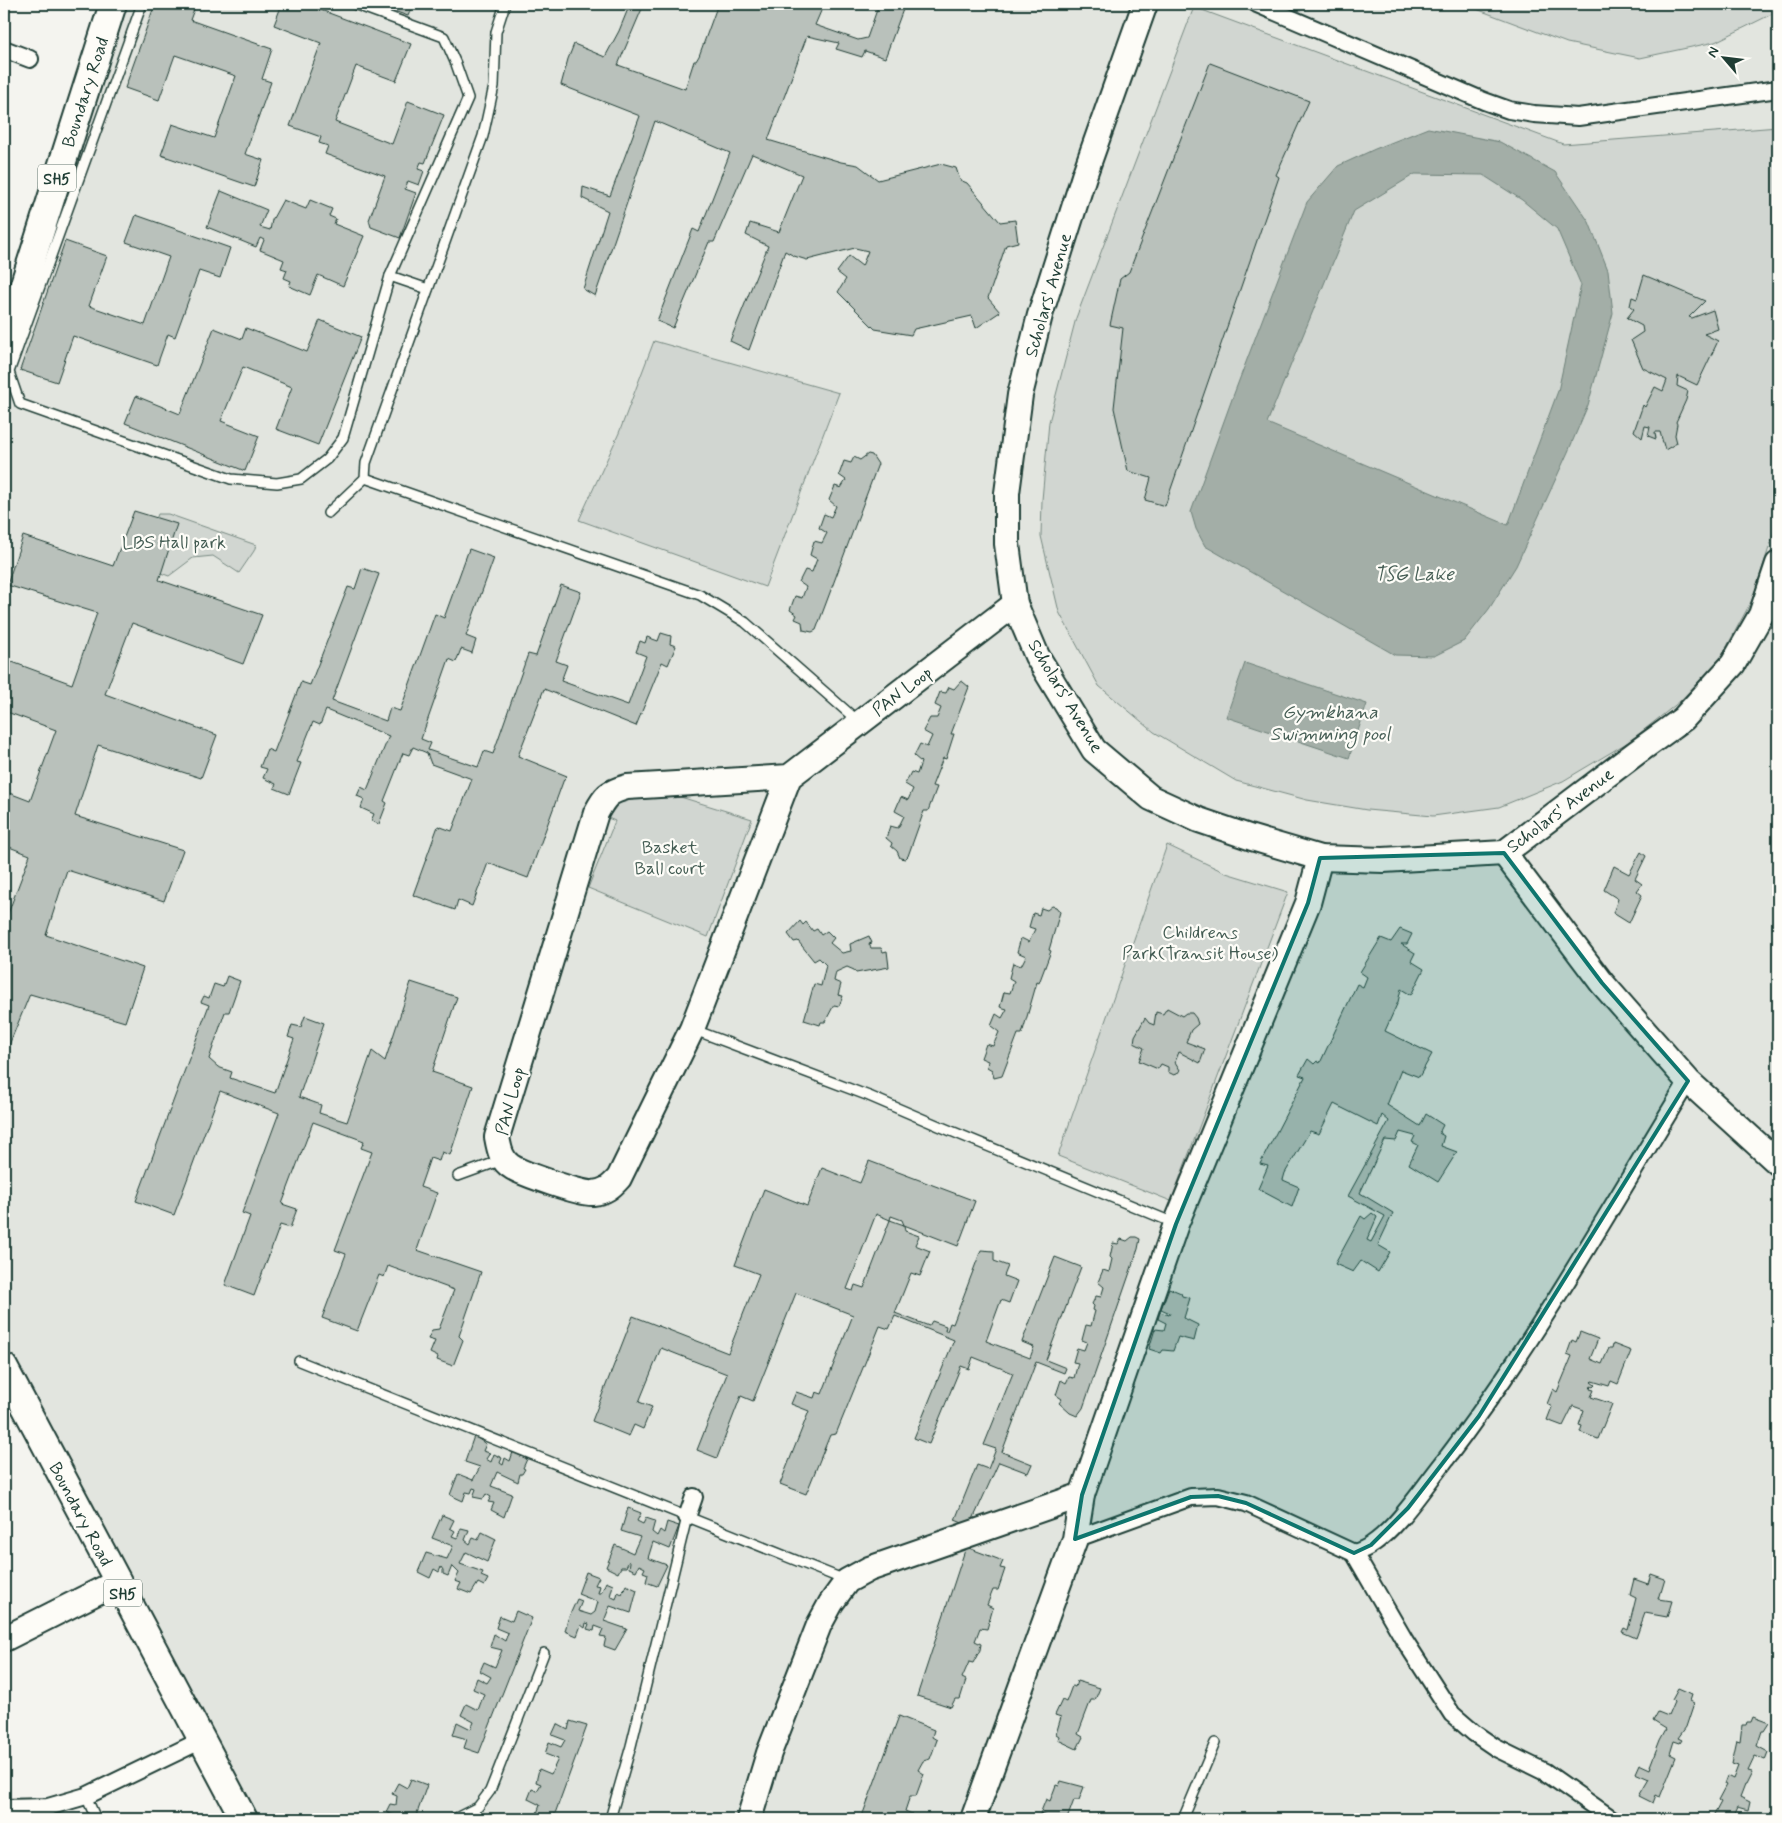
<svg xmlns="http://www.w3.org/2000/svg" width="1782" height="1823" font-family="Mynerve,sans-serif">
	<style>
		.built { fill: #e2e5df }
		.green { fill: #d1d6d1; stroke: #788a82 }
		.water { fill: #a3aea7; stroke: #6e8179; fill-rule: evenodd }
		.building { fill: #b9c1bb; stroke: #1f3d34; fill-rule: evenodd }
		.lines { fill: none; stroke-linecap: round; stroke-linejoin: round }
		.lane-casing { stroke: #1f3d34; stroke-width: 12 }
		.street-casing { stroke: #1f3d34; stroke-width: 20 }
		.secondary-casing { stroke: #1f3d34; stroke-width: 28 }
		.primary-casing { stroke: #1f3d34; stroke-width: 30 }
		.lane { stroke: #fdfcf7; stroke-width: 9 }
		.street { stroke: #fdfcf7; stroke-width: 16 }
		.secondary { stroke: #fdfcf7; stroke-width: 24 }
		.primary { stroke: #fdfcf7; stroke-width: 26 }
		.marked { fill: #0f766e; fill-opacity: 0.2; stroke: #0f766e; stroke-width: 4; stroke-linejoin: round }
		.labels { text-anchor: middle; stroke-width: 4.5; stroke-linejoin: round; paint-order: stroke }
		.shield { fill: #fdfcf7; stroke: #62766e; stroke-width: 1 }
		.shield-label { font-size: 16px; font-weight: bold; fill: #1f3d34 }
		.street-label { font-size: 18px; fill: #1f3d34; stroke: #fdfcf7 }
		.park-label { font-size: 18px; fill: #435c53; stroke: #fdfcf7 }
		.water-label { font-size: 19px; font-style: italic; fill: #475f56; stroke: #fdfcf7 }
	</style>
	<rect width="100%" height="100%" fill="#f4f4ef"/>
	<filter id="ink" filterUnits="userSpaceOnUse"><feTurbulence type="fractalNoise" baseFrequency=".02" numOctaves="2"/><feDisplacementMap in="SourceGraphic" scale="10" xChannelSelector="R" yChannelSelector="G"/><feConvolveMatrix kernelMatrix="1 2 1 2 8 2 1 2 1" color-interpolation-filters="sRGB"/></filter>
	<g filter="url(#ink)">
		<path class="built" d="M123 4H1778V1819H258L159 1641 4 1345V371L103 70Z"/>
		<g class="green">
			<path d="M1463 4H1778V9L1774 13 1715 42 1640 58 1567 43Z"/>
			<path d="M1194 7 1563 144 1778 127V520L1752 600 1719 661 1679 702 1630 741 1563 781 1499 807 1433 816 1367 810 1307 800 1236 781 1154 732 1099 686 1059 612 1041 536 1042 500 1049 422 1076 318Z"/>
			<path d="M654 341 839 393 765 587 579 520 619 433Z"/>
			<path d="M158 514H168L256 545 254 551 239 573 213 556 193 558 169 576 139 565Z"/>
			<path d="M661 791 752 819 708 937 588 888 615 821 608 818 624 796Z"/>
			<path d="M1167 845 1226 873 1288 892 1171 1201 1058 1156Z"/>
		</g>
		<g class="water">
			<path d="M1428 128 1500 142 1555 172 1589 222 1608 270 1613 313 1588 405 1568 452 1516 566 1489 609 1464 641 1434 656 1395 655 1205 546 1196 529 1191 512 1232 399 1307 202 1338 166 1375 149ZM1415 174 1483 175 1522 200 1557 229 1581 285 1558 391 1508 525 1267 423 1354 211Z"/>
			<path d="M1245 663 1367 704 1349 758 1226 717Z"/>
		</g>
		<g class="building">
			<path d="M155 4H196L190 20 272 49 262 79 271 82 245 154 263 160 254 187 161 155 172 124 214 138 236 76 175 55 159 100 125 88Z"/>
			<path d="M282 4H305L411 44 396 81 356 66 335 122 392 144 408 101 444 115 425 163 421 162 418 169 424 171 419 185 408 181 405 189 416 193 400 238 371 227 369 220 385 176 325 154 328 146 319 143 321 137 290 126 321 43 274 25Z"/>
			<path d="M374 4H413L408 16Z"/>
			<path d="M630 4H644L618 65 685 89 694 61H696L699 56 718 4H824L815 25 858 40 867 38 879 4H905L885 58 865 51 862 57 836 49 839 43 807 36 768 140 841 162 858 165 878 180 941 164 956 168 960 180 967 183 1000 222 1015 220 1018 242 1006 245 988 298 1000 312 976 328 972 316 914 329 911 335 875 329 838 292 846 279 837 272 849 256 862 266 868 251 855 248 807 260 794 256 785 251 749 350 730 341 768 246 746 235 750 223 779 232 802 175 752 154 714 242H709L673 328 657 321 693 229 699 232 730 153 655 121 595 296 583 289 608 211 582 198 583 187 610 196 640 116 561 85 568 59 574 44 605 57 619 31Z"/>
			<path d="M1210 63 1309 101 1276 175 1279 177 1165 506 1145 500 1151 478 1128 471 1114 408 1123 328 1110 325 1120 279 1129 272Z"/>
			<path d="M221 191 267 210 260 227 270 230 272 220 283 200 306 209 310 200 332 209 329 216 336 219 334 224 364 236 343 286 318 275 310 295 289 286 291 281 284 278 287 270 281 268 284 260 260 250 264 240 260 238 256 247 207 227Z"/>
			<path d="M136 215 230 248 220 278 199 271 175 337 168 334 157 365 73 336 57 382 20 370 65 241 107 256 89 306 145 325 169 257 126 242Z"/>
			<path d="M1644 275 1705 301 1689 317 1692 318 1713 310 1718 329 1704 334 1718 341 1697 385 1678 376 1677 386 1688 391 1686 400 1676 422 1677 424 1675 435 1677 443 1665 450 1660 432H1655L1656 439 1648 436 1650 427 1645 426 1642 438 1634 431 1643 405 1645 407 1655 387 1663 391 1667 380 1643 368 1631 340 1643 332 1642 326 1627 318 1634 309 1630 306 1632 297 1637 299Z"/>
			<path d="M320 320 361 337 318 445 276 429 292 387 243 367 221 421 259 436 245 471 125 423 136 396 180 414 214 328 242 339 246 328 307 352Z"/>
			<path d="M868 454 872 455 878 464 816 630 812 632 803 630 802 622 795 619 797 615 790 610 795 596 802 598 806 587 799 582 805 570 812 572 817 559 810 555 814 541 822 543 827 533 819 528 824 514 831 517 836 506 829 500 835 486 841 488 846 480 839 475 844 461 851 463 854 457 860 460Z"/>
			<path d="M134 511 177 524 159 580 262 615 243 664 132 623 105 694 217 735 201 778 98 745 75 816 183 850 164 901 67 870 46 935 143 968 125 1022 30 994 9 1045 4 1043V924L30 855 4 845V791L30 801 56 730 4 711V659L72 684 97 613 7 585 23 536 113 566Z"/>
			<path d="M469 549 494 558 466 636 476 640 472 653 461 649 456 662 449 659 421 739 431 743 428 750 478 767 484 751 493 754 528 654 536 656 561 585 581 592 556 661 567 665 561 681 628 705 646 656 636 652 640 641 645 643 647 637 658 641 661 633 671 636 670 644 676 646 668 665 662 662 636 726 544 689 518 756 567 776 564 779 528 878 488 863 472 906 458 900 455 910 413 895 438 826 452 831 472 779 431 764 427 753 413 747 409 755 403 753 384 801 387 803 379 824 371 821 374 814 361 808 364 799 357 796 361 787 367 790 389 736 326 710 320 725 313 722 297 762 301 763 289 794 274 788 276 784 263 778 267 769 260 767 267 749 274 752 301 682 310 685 348 587 355 589 362 568 379 574 332 701 386 721 390 708 400 711 435 614 444 618Z"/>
			<path d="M961 681 963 682 969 687 951 734H954L946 759 943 758 932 786 937 787 928 811H924L908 856 905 859 900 858 897 851 891 846 892 843 886 838 890 826 898 828 904 816 895 811 901 797 908 800 913 789 905 784 911 772 917 774 921 762 914 756 920 744 927 747 932 736 923 731 930 718H937L941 708 935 705 940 692 946 693 949 687 954 689Z"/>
			<path d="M1641 852 1646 856 1635 879 1642 884 1637 891 1642 895 1629 923 1613 913 1618 899 1604 890 1614 866 1629 874Z"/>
			<path d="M1052 906 1056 907 1060 912 1049 950 1051 951 1039 983 1037 982 1022 1034H1018L1002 1076 994 1078 992 1070 987 1067 988 1061 981 1058 986 1044 993 1046 999 1032 991 1026 996 1014 1002 1018 1007 1009 1000 1007 1004 992 1010 993 1014 981 1009 978 1013 963 1021 966 1026 956 1017 952 1021 938 1029 942 1035 929 1029 927 1033 913 1039 915 1041 908 1047 910Z"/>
			<path d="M800 921 803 925 806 922 813 931 817 929 821 935 827 931 834 938 830 943 842 953 851 951 850 944 869 936 872 943 869 944 871 948H881L883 952 887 951 889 967 856 973 854 970 847 967 836 972 834 981 841 984 838 995 843 996 839 1006 834 1005 825 1022H821L820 1025 804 1020 814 984 821 986 826 965 819 958 814 961 798 941 794 942 788 934Z"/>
			<path d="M1400 929 1412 934 1407 944H1401L1415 953 1411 961 1424 969 1411 995 1401 989 1398 1002 1385 1031 1432 1054 1419 1077 1401 1070 1387 1105 1420 1126 1426 1114 1443 1125 1439 1133 1444 1136 1441 1146 1457 1152 1438 1182 1409 1164 1418 1145 1412 1142 1415 1136 1400 1132 1396 1141 1385 1140 1360 1193 1393 1213 1378 1245 1390 1252 1378 1272 1361 1261 1353 1272 1335 1264 1361 1216 1365 1219 1372 1213 1377 1217 1367 1240 1371 1242 1385 1216 1348 1196 1389 1121 1382 1115 1378 1126 1334 1104 1319 1134 1310 1131 1285 1173 1283 1180 1299 1187 1292 1207 1258 1189 1268 1166 1260 1164 1305 1077 1299 1075 1308 1059 1314 1064 1317 1061 1320 1063 1357 984 1363 987 1367 977 1360 972 1381 938 1391 942Z"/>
			<path d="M227 976 240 981 229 1012H225L209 1059 218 1067 232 1072 230 1078 275 1093 294 1039 288 1037 292 1025 301 1027 305 1016 324 1023 299 1097 321 1105 319 1113 347 1122 372 1051 385 1061 411 982 457 997 432 1072 473 1086 450 1155 442 1152 439 1161 430 1158 420 1187 437 1193 417 1250 481 1272 459 1336 463 1340 453 1366 437 1360 438 1357 430 1353 435 1341 428 1339 432 1330 439 1329 454 1290 388 1266 384 1277 379 1275 357 1331 322 1318 346 1254 335 1250 372 1152 361 1148 364 1141 313 1122 282 1204 297 1209 290 1228 280 1225 254 1296 225 1285 250 1216 242 1213 279 1113 220 1091 174 1215 136 1201 209 1005 201 1002 204 996 209 998 214 984 223 987Z"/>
			<path d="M1167 1008 1182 1016 1186 1013H1192L1196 1018 1198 1024 1191 1030 1186 1042 1205 1049 1200 1063 1179 1052 1175 1062 1180 1070 1177 1074 1174 1075 1168 1072V1067L1161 1064 1158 1069 1139 1061 1144 1048 1134 1043 1135 1036 1145 1018 1149 1023 1154 1025 1156 1012 1163 1014Z"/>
			<path d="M869 1161 975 1201 958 1246 904 1225 905 1231 919 1236 915 1245 930 1251 920 1276 911 1273 895 1313 929 1326 932 1321 946 1326 945 1331H947L950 1323 953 1324 981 1250 994 1251V1261L1008 1266 1004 1276 1017 1281 1009 1303 1001 1300 986 1341 1030 1358 1034 1347 1022 1342 1055 1257 1081 1267 1046 1360 1066 1368 1064 1373 1036 1362 1002 1452 1032 1464 1028 1473 999 1462 970 1526 955 1520 977 1465 988 1469 996 1449 984 1445 1013 1373 973 1357 969 1369 961 1366 929 1444 914 1438 954 1340 895 1316 889 1329 880 1326 836 1434 830 1435 806 1494 780 1484 809 1411 791 1404 796 1392 814 1398 816 1392 822 1394 853 1315 796 1293 753 1401 741 1396 717 1458 697 1450 727 1374 661 1348 639 1402 652 1407 643 1429 634 1425 629 1436 592 1421 633 1316 728 1353 759 1274 735 1265 764 1189 807 1206 822 1168 860 1183ZM876 1214 890 1220 864 1288 855 1285 853 1291 847 1289ZM891 1216 902 1220 904 1225 890 1220Z"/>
			<path d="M1132 1237H1136L1140 1239 1138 1249 1083 1408 1077 1416 1070 1413 1059 1403 1062 1399 1056 1395 1061 1380 1066 1383 1069 1377 1074 1378 1078 1363 1073 1362 1077 1348 1084 1350 1087 1342 1082 1340 1086 1325 1091 1326 1095 1311 1093 1310 1094 1306 1092 1304 1096 1296 1101 1297 1104 1287 1098 1282 1103 1270 1109 1272 1112 1259 1110 1257 1113 1243 1118 1244 1121 1239 1127 1241Z"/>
			<path d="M1169 1288 1181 1293 1182 1296 1190 1298 1184 1318 1198 1325 1194 1341 1178 1337 1173 1351 1163 1350 1161 1353 1149 1349 1155 1329 1164 1330 1166 1323 1158 1319 1160 1312 1169 1315 1170 1313 1161 1309Z"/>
			<path d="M1580 1332 1598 1339 1590 1359 1602 1364 1609 1348H1612L1613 1344 1631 1351 1618 1384 1611 1381 1609 1386 1592 1381 1591 1382 1595 1385 1593 1387 1591 1386 1590 1389 1594 1390 1591 1397 1612 1404 1598 1439 1580 1432 1582 1426 1579 1425 1584 1410 1573 1406 1563 1426 1547 1420 1552 1407 1547 1404 1553 1389 1557 1392 1572 1356 1567 1354 1572 1340 1576 1342Z"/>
			<path d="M474 1436 486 1444 483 1451 490 1453 486 1459 491 1462 494 1454 502 1458 500 1463 503 1465 505 1458 510 1461 513 1452 527 1459 523 1468 525 1469 522 1474H520L518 1482 497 1472 491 1486 512 1494 504 1517 491 1510 494 1503 488 1502 491 1497 486 1494 483 1499 473 1497 476 1489 473 1488 471 1493 466 1492 463 1501 450 1495 458 1474 473 1480 480 1467 465 1462Z"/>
			<path d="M628 1508 641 1513 637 1521 643 1524 646 1518 655 1521 652 1532 657 1536 660 1530 664 1533 667 1522 679 1526 670 1549 653 1542 648 1558 667 1565 657 1586 646 1582 648 1574 643 1572 645 1568 639 1565 636 1571 629 1568 630 1562 629 1561 626 1567H621L618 1573 606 1567 615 1545 633 1553 640 1537 621 1531Z"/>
			<path d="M442 1515 454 1520 450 1528 455 1531 452 1536 457 1538 461 1528 469 1530 465 1540 470 1544 473 1538 478 1540 482 1532 496 1539 487 1562 466 1552 460 1564 483 1572 481 1576 488 1579 484 1586 478 1583 471 1594 458 1589 461 1583 455 1581 459 1573 452 1566 448 1576 443 1574V1570L441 1567 439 1572 434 1569 430 1578 418 1572 426 1553 447 1559 453 1546 432 1538Z"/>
			<path d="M966 1547 1003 1561 1000 1568 1005 1569 998 1590H993L987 1605 993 1608 987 1629 980 1628 975 1641 981 1644 980 1650 973 1663 969 1662 962 1678 966 1680 960 1699H955L951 1707 917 1696Z"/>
			<path d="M586 1572 599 1577 595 1585 600 1586 598 1593H601L606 1582 613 1585 610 1596 616 1599 618 1592 622 1594 626 1585 637 1590 631 1613 610 1606 604 1621 627 1629 615 1650 604 1646 606 1637 600 1636 603 1629 595 1626 594 1631 587 1629 589 1624 586 1623 585 1628 581 1625 577 1636 565 1631 568 1619 577 1599 582 1601 578 1611 591 1615 595 1612 598 1602 578 1594Z"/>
			<path d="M1651 1574 1665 1579 1659 1599 1672 1601 1667 1617 1645 1613 1636 1638 1622 1632 1624 1628 1628 1630 1636 1598 1630 1595 1634 1579 1648 1584Z"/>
			<path d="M516 1611 532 1618 479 1753 464 1748 467 1739 453 1735 457 1722 471 1729 474 1722 461 1715 466 1704 478 1710 484 1694 473 1689 477 1678 487 1683 491 1677 480 1671 484 1662 495 1667 502 1650 490 1647 494 1634 505 1641 508 1633 496 1628 500 1616 512 1621Z"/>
			<path d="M1077 1681 1100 1688 1095 1700H1091L1078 1734 1083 1737 1077 1749 1058 1740 1059 1736 1056 1734 1061 1717 1055 1715 1062 1700 1066 1702 1072 1686 1075 1687Z"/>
			<path d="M1678 1689 1692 1695 1690 1701 1694 1703 1686 1727 1678 1738 1682 1740 1680 1743 1674 1741 1670 1754 1676 1757 1660 1797 1656 1795 1653 1803 1639 1796 1649 1779 1635 1773 1639 1764 1650 1769 1651 1766H1650L1660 1740 1666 1729 1653 1721 1658 1712 1668 1716 1674 1702 1672 1700Z"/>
			<path d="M899 1716 934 1730 932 1737 937 1740 930 1759 923 1761 918 1770 924 1774 916 1796H910L905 1811 912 1814 909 1819H861Z"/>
			<path d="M1753 1717 1769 1723 1764 1731H1762L1757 1746 1768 1752 1765 1760 1755 1756 1748 1771 1752 1772 1746 1784H1745L1740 1797 1750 1802 1748 1811 1737 1808 1732 1819H1717L1713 1817 1721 1802 1718 1800 1726 1785 1724 1784 1727 1776 1733 1779 1738 1766 1732 1764 1737 1741 1740 1742 1742 1725H1746L1747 1722H1751Z"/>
			<path d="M570 1721 587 1726 553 1819H535L540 1805 528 1799 532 1789 537 1791 541 1784 536 1782 539 1769 551 1774 558 1759 545 1754 549 1742 561 1747 565 1740 552 1735 557 1724 568 1730Z"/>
			<path d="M411 1779 427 1785 415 1819H397L398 1817 386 1812 390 1804 396 1805 397 1796 392 1794 398 1783 407 1788Z"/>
			<path d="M1061 1781 1084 1787 1079 1800H1074L1067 1819H1045L1046 1816 1040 1814 1046 1799 1050 1801 1056 1785 1059 1786Z"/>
			<path d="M521 1814 534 1819H520Z"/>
		</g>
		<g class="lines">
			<defs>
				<g id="lane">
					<path d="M142 4 9 372 20 404 231 479 277 483 301 479 327 459 343 438 390 276 468 98 456 64 444 37 354 4"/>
					<path d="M390 276 428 289"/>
					<path d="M365 478 700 595 745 622 860 723"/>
					<path d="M328 513 365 478 366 463 483 136 494 86 496 32 505 4"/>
					<path d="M692 1029 869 1096 939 1126 1174 1223"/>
					<path d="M458 1176 502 1160"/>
					<path d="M299 1361 845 1580"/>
					<path d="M86 1796 96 1819"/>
					<path d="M454 1819 478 1807 490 1791 544 1653"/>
					<path d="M610 1819 631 1746 687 1517"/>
					<path d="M1183 1819 1215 1743"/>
				</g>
				<g id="street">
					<path d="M1257 4 1484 101 1509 110 1534 114 1578 117 1778 89"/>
					<path d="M4 49 30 59"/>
					<path d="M687 1517 694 1497"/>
					<path d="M1075 1539 1191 1497 1218 1496 1246 1503 1354 1553 1405 1641 1452 1714 1474 1733 1496 1748 1545 1772 1612 1819"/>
					<path d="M1354 1553C1360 1551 1366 1549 1371 1545 1398 1527 1423 1488 1443 1463 1535 1343 1609 1210 1688 1081"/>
					<path d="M4 1808 48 1807 86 1796 202 1740"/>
				</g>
				<g id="secondary">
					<path d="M1145 4 1084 176 1040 315 1020 395 1007 493V544L1015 604 1037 656 1094 750 1151 798 1199 820 1252 838 1320 858 1383 860 1504 853 1636 753 1683 719 1733 664 1761 615 1778 564"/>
					<path d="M789 777 692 1029 619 1178C611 1187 605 1192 593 1193 583 1195 521 1173 512 1167 501 1161 499 1148 497 1137L596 813C605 796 608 792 627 787L789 777 1015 604"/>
					<path d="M1504 853 1602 983 1688 1081 1778 1163"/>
					<path d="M4 1639 117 1582"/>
					<path d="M749 1819 769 1753 819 1625 831 1603 847 1581 869 1569 1082 1495"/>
					<path d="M973 1819 1075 1539 1082 1495 1176 1224 1308 903 1320 858"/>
				</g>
				<g id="primary">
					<path d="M4 352 15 312 113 4"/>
					<path d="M4 1367 244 1819"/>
				</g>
			</defs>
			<use href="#lane" class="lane-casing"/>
			<use href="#street" class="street-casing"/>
			<use href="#secondary" class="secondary-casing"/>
			<use href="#primary" class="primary-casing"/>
			<use href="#lane" class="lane"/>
			<use href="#street" class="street"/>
			<use href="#secondary" class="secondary"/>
			<use href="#primary" class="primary"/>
		</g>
	</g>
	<path class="marked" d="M1504 853 1602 983 1688 1081 1479 1416 1408 1508 1371 1545 1354 1553 1246 1503 1218 1496 1191 1497 1075 1539 1082 1495 1176 1224 1308 903 1320 858Z"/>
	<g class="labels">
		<g class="shield">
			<rect x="38" y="164.5" width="38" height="27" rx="4"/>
			<rect x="104" y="1579.5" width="38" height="27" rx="4"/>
		</g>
		<g class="shield-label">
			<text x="57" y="184">SH5</text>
			<text x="123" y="1599">SH5</text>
		</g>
		<g class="street-label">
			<text transform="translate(85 92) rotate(-72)" y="6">Boundary Road</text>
			<text transform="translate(1048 295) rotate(-74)" y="6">Scholars' Avenue</text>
			<text transform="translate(902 691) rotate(-37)" y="6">PAN Loop</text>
			<text transform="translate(1066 696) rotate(59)" y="6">Scholars' Avenue</text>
			<text transform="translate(1560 810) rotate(-37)" y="6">Scholars' Avenue</text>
			<text transform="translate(510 1101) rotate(-75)" y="6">PAN Loop</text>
			<text transform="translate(81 1514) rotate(62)" y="6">Boundary Road</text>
		</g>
		<g class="park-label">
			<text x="174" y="548">LBS Hall park</text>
			<text x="670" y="853">Basket<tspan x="670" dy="21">Ball court</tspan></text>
			<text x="1200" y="938">Childrens<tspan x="1200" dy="21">Park(Transit House)</tspan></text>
		</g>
		<g class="water-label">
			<text x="1414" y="580">TSG Lake</text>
			<text x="1330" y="718">Gymkhana<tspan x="1330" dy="22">Swimming pool</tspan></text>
		</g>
	</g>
	<rect width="1782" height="1823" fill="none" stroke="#fdfcf7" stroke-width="20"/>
	<rect x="10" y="10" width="1762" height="1803" fill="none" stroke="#1f3d34" stroke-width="2" filter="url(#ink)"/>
	<g transform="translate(1724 58) rotate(298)" stroke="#fdfcf7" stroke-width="4" paint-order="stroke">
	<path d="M0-4L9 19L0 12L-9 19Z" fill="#1f3d34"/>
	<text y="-8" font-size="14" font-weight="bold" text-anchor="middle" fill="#1f3d34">N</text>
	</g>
</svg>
